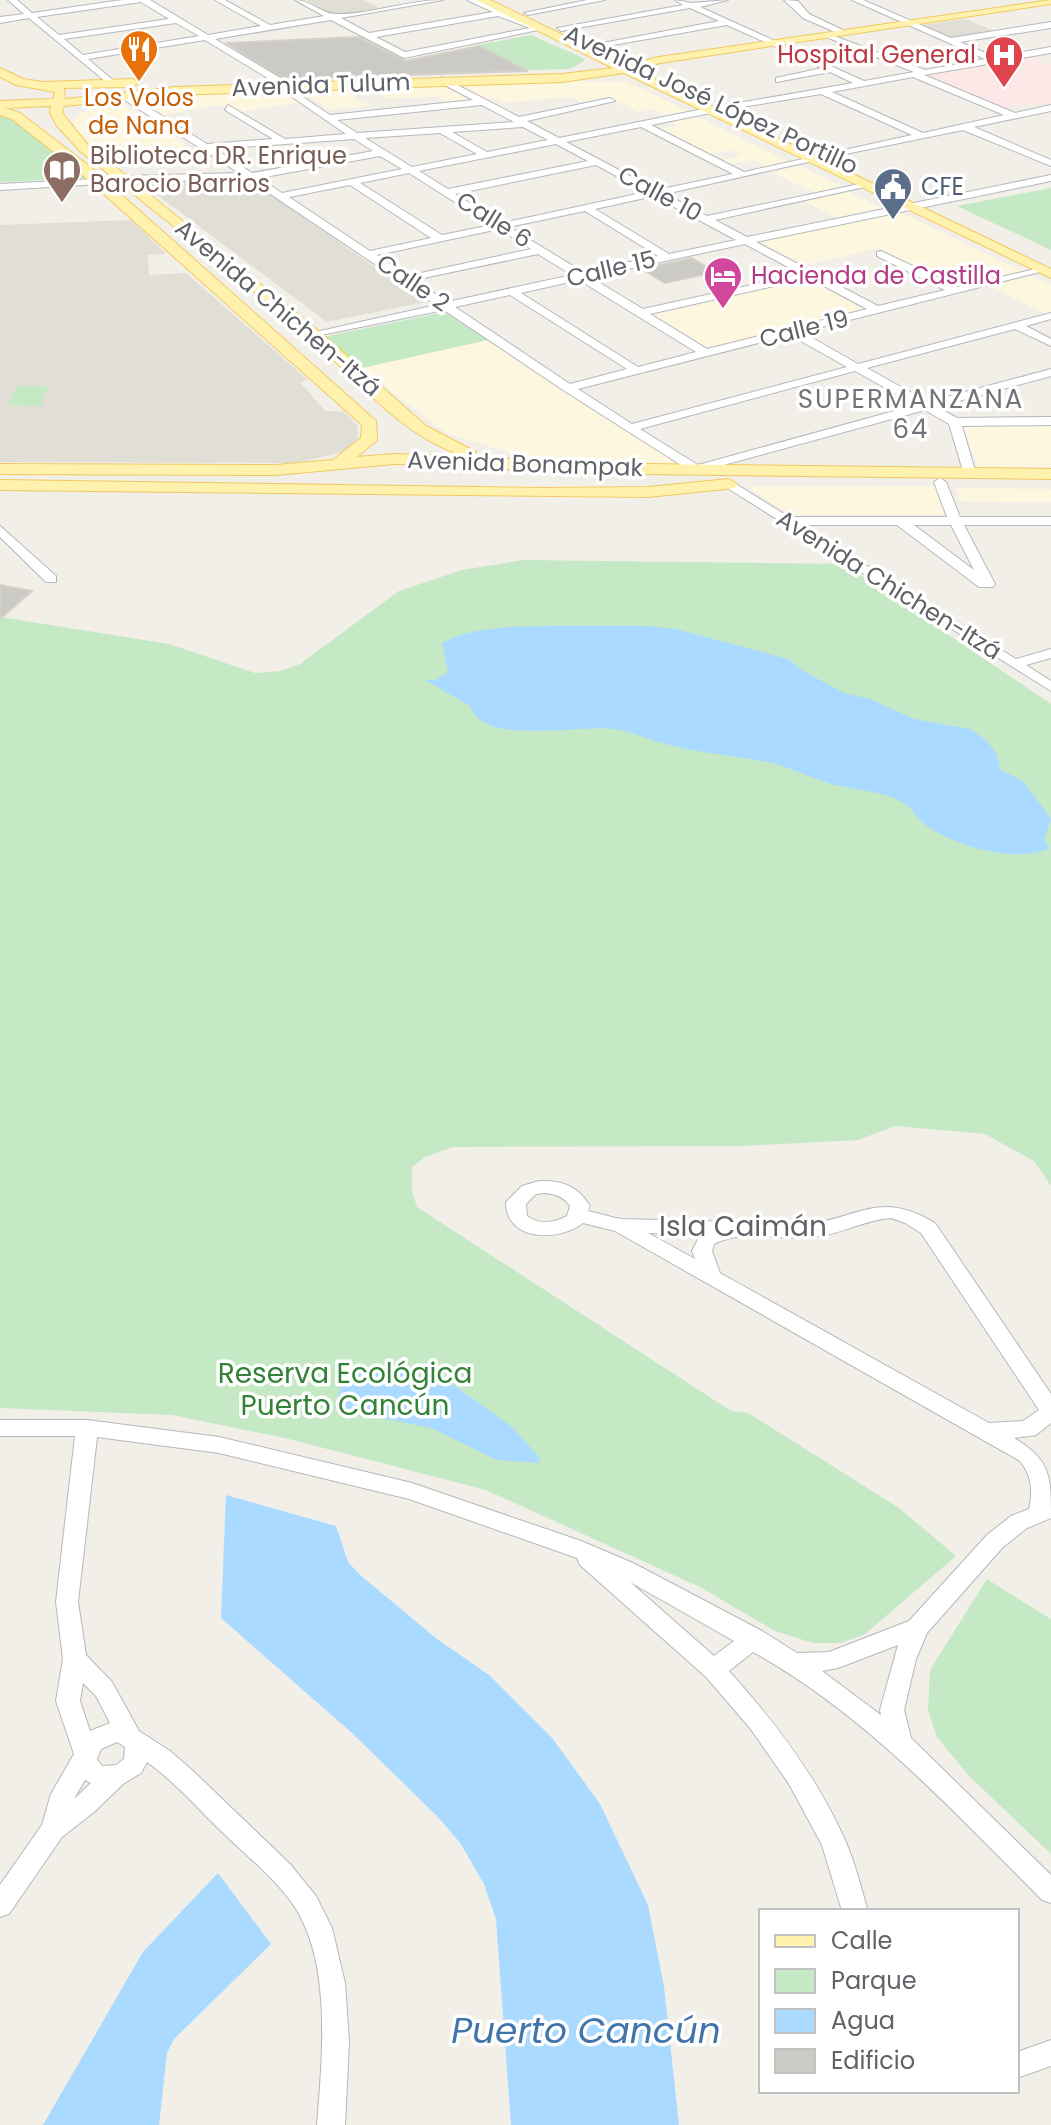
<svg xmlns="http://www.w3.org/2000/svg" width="1051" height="2125" font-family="Poppins,sans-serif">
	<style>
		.commercial { fill: #fef7e0 }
		.education { fill: #e1ded6 }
		.medical { fill: #fce8e6 }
		.green { fill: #c5e8c5 }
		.water { fill: #aadaff }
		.building { fill: #cccac5; stroke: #d6d1c6; stroke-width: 2 }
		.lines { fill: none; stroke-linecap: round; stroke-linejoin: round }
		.minor-casing { stroke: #b5b8bc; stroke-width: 2 }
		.major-casing { stroke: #f2c960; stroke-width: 2 }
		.minor { fill: #fff; fill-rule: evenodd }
		.major { fill: #fff2af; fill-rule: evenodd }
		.labels { text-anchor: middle; stroke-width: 7; stroke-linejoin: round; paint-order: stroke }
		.far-health-label { font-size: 24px; fill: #be3a42; stroke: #fff; text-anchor: end }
		.far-street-label { font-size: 24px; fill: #5f6368; stroke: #fff }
		.far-food-label { font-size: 24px; fill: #c56008; stroke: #fff }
		.far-education-label { font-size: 24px; fill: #785e54; stroke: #fff; text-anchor: start }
		.far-service-label { font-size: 24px; fill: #4e5e75; stroke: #fff; text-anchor: start }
		.far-hotel-label { font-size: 24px; fill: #b23c85; stroke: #fff; text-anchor: start }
		.far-neighbourhood-label { font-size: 26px; letter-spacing: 2px; fill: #70757a; stroke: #fff }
		.street-label { font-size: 28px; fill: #5f6368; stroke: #fff }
		.park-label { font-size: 28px; fill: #348238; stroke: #fff }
		.near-water-label { font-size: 36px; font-style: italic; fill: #4174aa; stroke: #fff }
	</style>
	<rect width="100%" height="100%" fill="#f1efe8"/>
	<g class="commercial">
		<path d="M625 81 690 112 668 116 654 109 639 112 606 97 581 102 569 97 502 103 494 98 484 99 454 82Z"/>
		<path d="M443 83 473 100 446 103 437 97 385 99 380 91H365L355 94 357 101H365L369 106 328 110 299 88Z"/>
		<path d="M282 89 303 102 241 112 227 106H212L162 115 138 100 192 93Z"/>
		<path d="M119 101 191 148 109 158 75 131 73 123 78 114Z"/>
		<path d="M696 116 790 162 767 167 753 160 730 164 722 160 742 155 731 150 709 154 659 129 677 126 670 121Z"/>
		<path d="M800 166 844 187 816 193 772 172Z"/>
		<path d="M849 192 881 208 836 218 804 201Z"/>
		<path d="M895 210 1022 271 989 279 974 272 941 280 879 248 804 265 758 241Z"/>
		<path d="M1031 276 1051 285V313L1045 314 990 286Z"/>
		<path d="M808 278 866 310 709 348 653 314Z"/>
		<path d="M488 340 630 433 683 465 575 464 532 459 447 434 362 368Z"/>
		<path d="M1051 423V467H978L962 424Z"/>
		<path d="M937 486 947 514 790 515 748 487Z"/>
		<path d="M956 488 1051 489V503L959 501Z"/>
	</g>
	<g class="education">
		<path d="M306 0H364L379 8 336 16Z"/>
		<path d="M966 19 996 32 951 40 923 25Z"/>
		<path d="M247 178 425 302 327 322 140 182Z"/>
		<path d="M131 220 166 254 148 255 149 275 186 273 307 379 300 383 326 411 344 412 357 425 358 439 344 452 295 463 0 462V225Z"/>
	</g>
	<path class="medical" d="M1026 56 1051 65V105L1041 107 1032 103 1004 109 922 75Z"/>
	<g class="green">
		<path d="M531 35 583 58 584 61 569 69 529 70 477 45Z"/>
		<path d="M0 114 12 118 88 178 0 182Z"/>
		<path d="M1051 188V250L957 206Z"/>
		<path d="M445 312 488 340 362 368 323 337Z"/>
		<path d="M17 386H48L41 406 9 405Z"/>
		<path d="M523 560 844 564 1051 704V1186L1034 1161 985 1134 895 1126 858 1140 742 1146 453 1147 425 1157 412 1167V1191L417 1207 731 1411 748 1413 899 1508 956 1556 865 1634 841 1643H813L775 1631 700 1587 486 1490 289 1439 172 1415 0 1408V617L169 644 255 673 280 671 300 664 399 591 462 570Z"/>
		<path d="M987 1579 1051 1619V1854L969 1776 937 1737 928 1710 930 1670Z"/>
	</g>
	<g class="water">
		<path d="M547 626H648L676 629 788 659 805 672 844 693 870 699 914 719 970 729 987 741 996 753 1000 769 1024 782 1051 819 1044 840 1050 848C1014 864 953 846 923 823 916 817 912 807 902 802 880 790 849 790 825 782 802 774 781 763 756 760 726 755 695 752 666 744 648 740 631 731 613 729 583 724 483 747 470 706L425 680H436L448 672 442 643C473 626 512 627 547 626Z"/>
		<path d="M401 1364 414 1377 447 1380 512 1427 539 1457 540 1463 497 1460 431 1428 335 1408 341 1383 369 1369Z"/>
		<path d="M226 1495 336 1526 348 1562 359 1574 437 1639 489 1675 553 1739 600 1804 648 1905 664 1987 679 2125H511L496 1919 484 1884 461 1844 438 1817 352 1733 221 1618Z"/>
		<path d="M218 1873 271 1944 174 2039 167 2053 159 2125H43L143 1952Z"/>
	</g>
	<g class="building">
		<path d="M358 37 405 61 479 46 528 71 285 79 227 43Z"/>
		<path d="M692 258 715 272 665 283 642 269Z"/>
		<path d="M0 585 32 591 0 619Z"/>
	</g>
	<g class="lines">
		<defs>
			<g id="minor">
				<path d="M8 0H17L32 13 122 0H150L208 35 261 26 215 0H225L270 25 324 16 295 0C310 0 322 14 336 14 369 15 407 0 443 0L341 18 369 33 493 12 467 0H478L543 29 404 58 331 20 215 39 282 79V83H276L205 40 88 59 114 81 111 86 29 18 0 23V17L24 14ZM141 2 169 19 59 35 37 17ZM498 16 530 28 405 52 376 37ZM176 23 199 36 83 55 64 39Z"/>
				<path d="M587 0H605L528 15 524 13Z"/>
				<path d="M675 0 692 3 728 0 700 7 864 81 914 72 826 37V33L925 70 985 59 852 0H863L951 38 1051 22V28L960 42 995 57 1051 47V53L924 75 1015 113 1051 105V111L974 127 1051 160V166L963 130 826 158V154L912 135 821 94 724 110 727 105 853 83 830 72 776 82V78L822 68 727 25 596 48 592 45 719 21 690 8 561 31 557 28 683 5ZM913 77 1004 115 923 133 832 92Z"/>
				<path d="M784 0 798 1 809 14 849 33 842 35 803 18Z"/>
				<path d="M442 77 519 117 610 98 615 101 527 121 559 138 708 108 711 113 651 125 744 172 812 157 817 160 665 194 707 216 864 183 869 186 715 220 747 237 1051 175V181L756 242 878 306 945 290 877 256V252L881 251 957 287 1044 267V271L802 332 858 364 1051 313V319L1026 326 1051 339V346L1015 329 867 368 928 402 1051 369V376L937 407 957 418 1051 417V425L962 426 976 474 970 478 964 474 949 424 925 410 705 470 703 474H695L563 390 444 310 311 337V333L436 305 248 179 126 182 121 179 126 176 239 173 123 99V95H129L207 144 273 139 225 110 228 105 285 139 346 134 279 88 282 83 330 115 473 100 439 82ZM482 105 514 122 357 133 337 120ZM523 127 548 140 487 152 452 132ZM641 127 733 174 657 190 566 142ZM440 133 477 154 412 167 365 138ZM354 139 373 151 252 173 215 149ZM556 144 588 161 448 189 419 171ZM380 156 402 169 282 193 259 178ZM596 165 646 192 502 223 455 194ZM409 173 491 225 442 235 360 183ZM350 185 431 238 370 251 289 197ZM654 196 736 240 669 254 595 209ZM585 211 658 256 583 272 509 227ZM499 229 531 249 407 276 377 255ZM745 244 801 274 643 309 590 277ZM538 254 572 275 447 302 414 280ZM809 278 867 309 707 349 650 314ZM579 280 696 352 638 367 521 293ZM510 295 627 369 570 384 455 307ZM790 335 847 367 632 424 578 389ZM855 371 916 405 698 465 640 429Z"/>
				<path d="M97 179 102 182 100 184 0 190V184Z"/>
				<path d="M940 478 946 482 960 517H1051V525H964L995 584 993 587H979L897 525H801L1016 659 1051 649V658L1026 665 1051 681V691L721 484 731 481 789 517H947L934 482ZM914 525H951L974 570Z"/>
				<path d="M0 526 56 576V582H46L0 537Z"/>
				<path d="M539 1181C562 1180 578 1186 590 1206L588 1211 620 1219 811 1224C863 1215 882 1191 935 1223L1051 1394V1423L1036 1435 1014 1438C1051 1460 1051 1476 1051 1518L1027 1528 1003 1547 927 1633 916 1659 904 1710 911 1738 1051 1875V1903L1042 1900C952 1810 865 1714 753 1652L729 1671C775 1722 817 1777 845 1840 855 1862 861 1888 868 1911H842L822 1845 789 1784 750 1728 706 1677 580 1565 577 1558 409 1499 219 1453 97 1437 78 1602 86 1655 112 1682 139 1731 170 1751 193 1771 290 1864 316 1896 332 1928 345 1983 349 2041 345 2125H317C322 2058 333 1961 292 1903 272 1875 243 1853 219 1829 195 1806 174 1781 147 1762L141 1773 123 1784 94 1812 62 1837 9 1914 0 1917V1885L42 1825 51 1794 74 1754 56 1701 63 1659 56 1602 75 1436H0V1420H87L219 1437 412 1483 581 1541 633 1563 762 1631 797 1653 829 1652 909 1621 987 1535 1011 1516 1029 1509C1033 1490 1032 1476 1020 1461L615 1231 583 1223C559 1242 506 1242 506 1202L522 1186ZM545 1193C556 1194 564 1197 570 1206L567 1216C554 1223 539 1225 527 1216L526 1204 536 1194ZM891 1218 905 1223 921 1233 1039 1410 1023 1421 989 1423 720 1273 712 1251 714 1244C746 1228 778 1241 812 1237 840 1235 864 1220 891 1218ZM648 1233 700 1235 692 1251 695 1259ZM630 1582 734 1641 714 1656ZM898 1645 880 1710 881 1715 822 1671 838 1668ZM83 1683 96 1696 110 1723 90 1731 80 1701ZM117 1742 125 1747 124 1759 116 1765 102 1766 97 1759 101 1749ZM85 1780 91 1783 74 1799 75 1797Z"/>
				<path d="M1051 2040V2066L1017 2078V2052Z"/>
			</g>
			<g id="major">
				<path d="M476 0H490L626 65 659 57 1051 0V4L660 63 636 70 1051 269V278L624 73 562 82 175 95 64 106 62 113 87 144 320 332 426 426 476 452 470 456 567 463 1051 469V479L567 473 434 464H394L276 475 0 474V464L276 465 333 460 361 438 362 425 78 171 12 119 0 115V101L53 99 55 92 16 85 0 77V68L23 79 43 82 133 79 139 83 133 87 64 88 65 99 175 87 562 74 613 68ZM51 106 50 113 57 126 79 150C156 213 235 274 311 339 358 380 403 438 465 456L394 454 357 457 377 440 376 421 88 165 20 113 5 108Z"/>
				<path d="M729 479 737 484 735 488 648 497 0 490V480L545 488 648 487Z"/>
			</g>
		</defs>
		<use href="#minor" class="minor-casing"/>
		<use href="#major" class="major-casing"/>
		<use href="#minor" class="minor"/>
		<use href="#major" class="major"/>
	</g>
	<defs>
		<symbol id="restaurant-pin" viewBox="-11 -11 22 30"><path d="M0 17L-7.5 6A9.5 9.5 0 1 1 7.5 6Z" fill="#e8710a" stroke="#fff"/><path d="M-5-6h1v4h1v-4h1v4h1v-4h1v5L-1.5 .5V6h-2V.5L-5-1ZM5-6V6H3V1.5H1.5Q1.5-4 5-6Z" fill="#fff"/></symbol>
		<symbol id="hospital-pin" viewBox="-11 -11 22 30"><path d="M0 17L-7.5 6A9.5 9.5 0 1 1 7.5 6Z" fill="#e0444e" stroke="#fff"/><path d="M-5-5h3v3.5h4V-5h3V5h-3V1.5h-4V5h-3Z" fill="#fff"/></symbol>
		<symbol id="library-pin" viewBox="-11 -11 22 30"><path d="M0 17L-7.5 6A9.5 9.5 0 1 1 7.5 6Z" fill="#8d6e63" stroke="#fff"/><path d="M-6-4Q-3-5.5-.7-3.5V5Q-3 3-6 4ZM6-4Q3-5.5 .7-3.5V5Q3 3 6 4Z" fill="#fff"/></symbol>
		<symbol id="civic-pin" viewBox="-11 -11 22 30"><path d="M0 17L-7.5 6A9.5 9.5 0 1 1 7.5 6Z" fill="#5c6f8a" stroke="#fff"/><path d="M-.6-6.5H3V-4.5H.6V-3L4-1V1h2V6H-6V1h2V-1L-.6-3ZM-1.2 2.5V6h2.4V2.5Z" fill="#fff"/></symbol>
		<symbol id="hotel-pin" viewBox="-11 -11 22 30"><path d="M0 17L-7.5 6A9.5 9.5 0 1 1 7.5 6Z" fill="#d1479c" stroke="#fff"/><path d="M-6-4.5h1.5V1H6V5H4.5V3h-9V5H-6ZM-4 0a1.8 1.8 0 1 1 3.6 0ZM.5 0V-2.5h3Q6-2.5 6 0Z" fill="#fff"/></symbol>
	</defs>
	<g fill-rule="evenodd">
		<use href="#restaurant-pin" x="117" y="27" width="44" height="60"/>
		<use href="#hospital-pin" x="982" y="33" width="44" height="60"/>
		<use href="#library-pin" x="40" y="148" width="44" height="60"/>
		<use href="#civic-pin" x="871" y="165" width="44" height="60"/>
		<use href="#hotel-pin" x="701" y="254" width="44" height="60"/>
	</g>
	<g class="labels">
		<g class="far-health-label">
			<text x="976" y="63">Hospital General</text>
		</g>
		<g class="far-street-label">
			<text transform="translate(321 85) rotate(-2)" y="8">Avenida Tulum</text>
			<text transform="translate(711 100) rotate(25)" y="8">Avenida José López Portillo</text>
			<text transform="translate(660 194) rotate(28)" y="8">Calle 10</text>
			<text transform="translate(494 220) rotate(32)" y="8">Calle 6</text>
			<text transform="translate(611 269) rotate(-13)" y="8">Calle 15</text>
			<text transform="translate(413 283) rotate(34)" y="8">Calle 2</text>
			<text transform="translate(278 308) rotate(40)" y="8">Avenida Chichen-Itzá</text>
			<text transform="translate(804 329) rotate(-14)" y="8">Calle 19</text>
			<text transform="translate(525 464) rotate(2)" y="8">Avenida Bonampak</text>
			<text transform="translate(889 585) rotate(32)" y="8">Avenida Chichen-Itzá</text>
		</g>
		<g class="far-food-label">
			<text x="139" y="106">Los Volos<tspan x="139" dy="28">de Nana</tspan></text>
		</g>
		<g class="far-education-label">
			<text x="90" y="164">Biblioteca DR. Enrique<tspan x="90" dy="28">Barocio Barrios</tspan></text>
		</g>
		<g class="far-service-label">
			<text x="921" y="195">CFE</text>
		</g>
		<g class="far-hotel-label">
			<text x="751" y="284">Hacienda de Castilla</text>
		</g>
		<g class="far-neighbourhood-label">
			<text x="911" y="408">SUPERMANZANA<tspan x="911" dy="30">64</tspan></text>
		</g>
		<g class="street-label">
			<text x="743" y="1236">Isla Caimán</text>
		</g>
		<g class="park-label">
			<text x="345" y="1383">Reserva Ecológica<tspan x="345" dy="32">Puerto Cancún</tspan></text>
		</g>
		<g class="near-water-label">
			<text x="586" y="2043">Puerto Cancún</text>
		</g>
	</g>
	<rect x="759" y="1909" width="260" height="184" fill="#ffffff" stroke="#bfc1c3" stroke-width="2"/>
	<rect x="775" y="1935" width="40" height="12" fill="#fff2af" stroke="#bfc1c3" stroke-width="2"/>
	<text x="831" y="1949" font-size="24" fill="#5f6368">Calle</text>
	<rect x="775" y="1969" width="40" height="24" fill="#c5e8c5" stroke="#bfc1c3" stroke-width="2"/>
	<text x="831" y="1989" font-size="24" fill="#5f6368">Parque</text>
	<rect x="775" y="2009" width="40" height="24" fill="#aadaff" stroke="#bfc1c3" stroke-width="2"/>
	<text x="831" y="2029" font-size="24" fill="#5f6368">Agua</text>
	<rect x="775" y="2049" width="40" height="24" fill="#cccac5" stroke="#bfc1c3" stroke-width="2"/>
	<text x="831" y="2069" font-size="24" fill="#5f6368">Edificio</text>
</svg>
